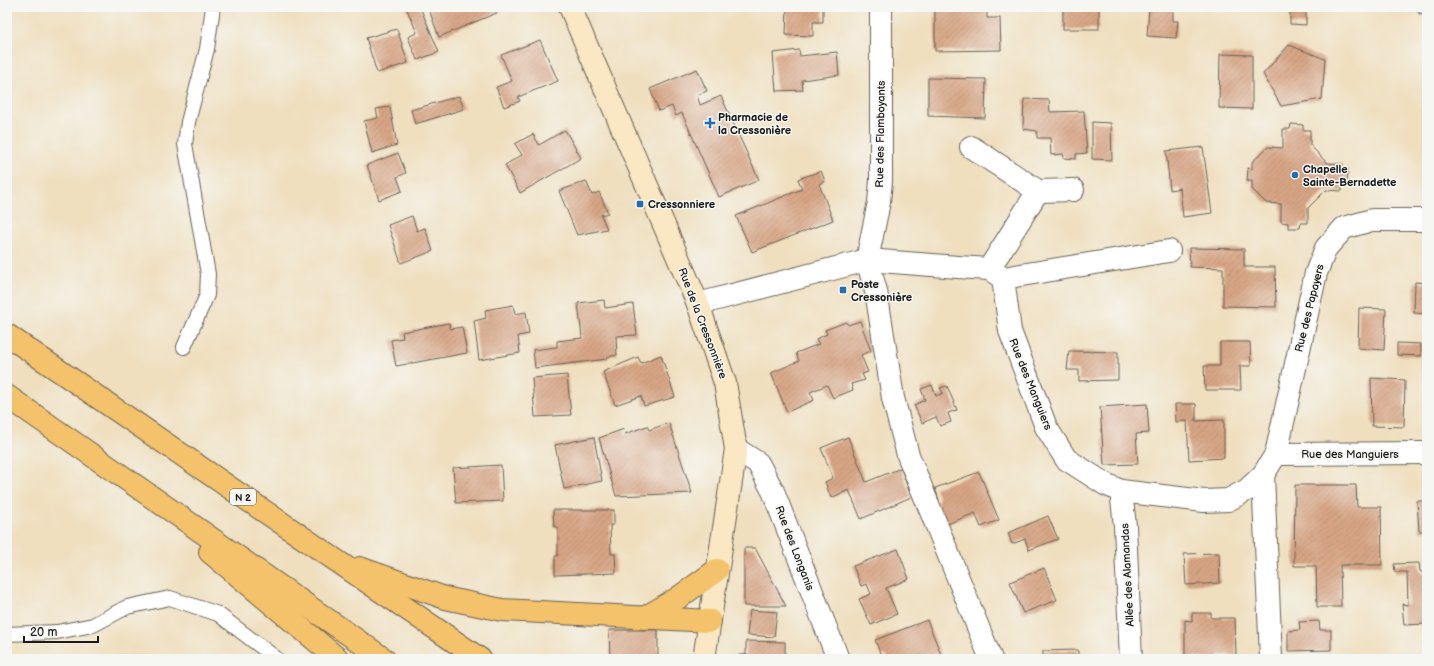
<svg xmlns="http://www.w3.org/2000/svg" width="1434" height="666" font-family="'Balsamiq Sans',sans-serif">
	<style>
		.building { fill: url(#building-hatch) }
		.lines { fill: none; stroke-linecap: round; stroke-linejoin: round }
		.lane-casing { stroke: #666055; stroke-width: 16 }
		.street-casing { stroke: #666055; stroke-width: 24 }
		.secondary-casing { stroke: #666055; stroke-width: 24 }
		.highway-casing { stroke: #666055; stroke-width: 24 }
		.lane { stroke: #fff; stroke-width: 14 }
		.street { stroke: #fff; stroke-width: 22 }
		.secondary { stroke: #fae7c3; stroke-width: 22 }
		.highway { stroke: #f3c26a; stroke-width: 22 }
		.poi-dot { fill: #1f6fb2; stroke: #f6f6f2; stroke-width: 1.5 }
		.labels { text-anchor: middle; stroke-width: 3; stroke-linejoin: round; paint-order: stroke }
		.shield { fill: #f6f6f2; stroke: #5d5d5c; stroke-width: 1 }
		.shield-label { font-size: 10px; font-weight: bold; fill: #1c1c1c }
		.poi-label { font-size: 11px; font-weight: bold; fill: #1c1c1c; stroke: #f6f6f2; text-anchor: start }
		.street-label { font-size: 11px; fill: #1c1c1c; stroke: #f6f6f2 }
	</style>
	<defs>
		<pattern id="building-hatch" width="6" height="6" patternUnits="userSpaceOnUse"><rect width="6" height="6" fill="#d7a585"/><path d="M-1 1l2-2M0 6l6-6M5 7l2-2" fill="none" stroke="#b88d72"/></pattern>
	</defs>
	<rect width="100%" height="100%" fill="#f6f6f2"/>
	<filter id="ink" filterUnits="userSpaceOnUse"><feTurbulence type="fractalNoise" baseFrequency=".025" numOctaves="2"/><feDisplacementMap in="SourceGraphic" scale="8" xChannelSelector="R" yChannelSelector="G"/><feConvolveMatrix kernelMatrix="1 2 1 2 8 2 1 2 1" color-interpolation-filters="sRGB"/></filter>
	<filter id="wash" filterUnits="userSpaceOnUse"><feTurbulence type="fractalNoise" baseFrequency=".012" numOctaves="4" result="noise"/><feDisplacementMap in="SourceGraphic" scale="16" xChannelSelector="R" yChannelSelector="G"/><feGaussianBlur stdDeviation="0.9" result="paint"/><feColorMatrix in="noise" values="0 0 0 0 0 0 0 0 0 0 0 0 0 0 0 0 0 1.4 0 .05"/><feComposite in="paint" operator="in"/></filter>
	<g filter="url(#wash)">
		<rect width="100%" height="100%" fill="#efdfbf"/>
		<g id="blocks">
			<g class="building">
				<path d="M406 7H420L439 52 417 60 408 37 417 33Z"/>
				<path d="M428 7H502L498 9 499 12 439 37Z"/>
				<path d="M787 7H823V22H813V36L786 35Z"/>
				<path d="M935 7H987V18H1000L1001 50 935 51Z"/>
				<rect x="1063" y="7" width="36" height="22"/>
				<path d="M1149 7H1173V21H1178L1176 38 1147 36Z"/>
				<path d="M1255 7H1306V25L1290 24V10H1255Z"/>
				<path d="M1419 7H1427V13L1419 14Z"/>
				<path d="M397 29 408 63 377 73 366 38Z"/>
				<path d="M540 40 558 81 518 97 520 101 504 107 496 87 512 81 501 55Z"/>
				<path d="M1289 45 1325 59 1322 99 1281 106 1263 74Z"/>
				<path d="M799 50 800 56 837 52 839 75 802 80 803 90 776 91 773 53Z"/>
				<path d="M1220 54 1252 55V109L1219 108Z"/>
				<path d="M697 69 707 91 697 95 700 105 721 96 759 180 719 197 682 113 676 116 672 106 659 111 650 89Z"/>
				<path d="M928 78 986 79 985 118 928 116Z"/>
				<path d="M459 96 464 109 415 124 411 110Z"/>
				<path d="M1024 99 1049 100 1050 112 1084 111 1087 153 1076 154V159L1064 158 1063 154 1051 155 1050 138H1037V131L1023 129Z"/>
				<path d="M390 107 397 145 372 153 364 121 378 118 376 109Z"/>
				<path d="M1092 122 1111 123 1112 160 1092 159Z"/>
				<path d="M1291 124 1303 125V130H1310V145L1327 163 1343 164 1342 169H1348L1347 185H1342V191L1326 190 1308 208V223H1301L1300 228H1288V223L1281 222V204L1266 203 1252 189V181H1247L1248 168 1252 169V162L1268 147 1283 148V129H1290Z"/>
				<path d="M565 130 581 158 520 193 505 165 522 155 515 144 533 134 539 145Z"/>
				<path d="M1203 147 1212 213 1183 217 1180 188 1170 190 1166 151Z"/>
				<path d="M398 153 406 173 397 177 402 191 379 200 367 165Z"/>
				<path d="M821 171 825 181 819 184 833 220 752 252 736 216 802 189 798 179Z"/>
				<path d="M586 181 592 195 599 192 608 213 601 215 607 229 577 235 559 191Z"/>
				<path d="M412 216 417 231 425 228 433 251 401 263 388 225Z"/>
				<path d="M1189 248 1244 249V267H1275L1276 307 1223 306V268L1190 267Z"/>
				<path d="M1415 282 1427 283V314L1414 313Z"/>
				<path d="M604 300 605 308 633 304 637 335 616 336 617 355 607 357V359L535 368 533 350 557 347V341L582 338 578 303Z"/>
				<path d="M513 305 515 314 526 312 529 334 518 336 520 353 479 360 474 321 486 318 485 310Z"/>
				<path d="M1359 308 1386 309 1384 350 1358 348Z"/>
				<path d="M860 321 871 351 861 355 868 372 862 374 865 380 851 384 853 390 833 398 827 385 810 392 814 400 787 412 771 373 799 361 796 353 819 344 816 339 827 334 825 330 846 322 848 325Z"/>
				<path d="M449 323 450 329 462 327 467 353 396 366 391 340 403 338 402 332Z"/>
				<path d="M1220 342H1250L1251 366H1240L1241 390H1205L1204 366H1220Z"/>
				<path d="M1397 343 1421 344V356L1397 355Z"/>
				<path d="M1069 351 1118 352V380L1079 381V370H1067Z"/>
				<path d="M661 355 675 397 644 406 641 396 615 405 603 372 638 357 641 363Z"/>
				<path d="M567 375 571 415 535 417 532 378Z"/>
				<path d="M1371 378 1405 380 1404 427 1372 426Z"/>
				<path d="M932 385 936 396 943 393 940 388 947 386 957 410 948 413 951 422 940 426 936 417 922 423 914 405 925 400 921 389Z"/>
				<path d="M1147 404 1149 433 1136 434 1138 464 1104 465 1100 407Z"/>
				<path d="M1175 404H1196V421L1224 420V458L1189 460 1187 421 1176 422Z"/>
				<path d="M669 423 692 493 616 496 599 438 624 429 625 434 647 426 649 430Z"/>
				<path d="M594 437 602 481 564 489 555 445Z"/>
				<path d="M848 437 866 482 901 468 911 497 861 519 849 490 831 498 825 482 833 478 821 448Z"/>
				<path d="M501 465 503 501 456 503 453 468Z"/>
				<path d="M979 472 999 520 981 527 975 513 945 525 936 501 939 500 935 488Z"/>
				<path d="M1295 485H1356L1357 507H1381L1382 565H1340L1341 607H1317L1316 566H1294Z"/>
				<path d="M1417 501H1427V531H1419Z"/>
				<path d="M553 510H614V525H610L611 554H615L616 573 555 575V556H558V527H554Z"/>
				<path d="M1048 516 1058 539 1029 550 1025 539 1012 544 1008 533Z"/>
				<path d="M744 548H755L786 606H744Z"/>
				<path d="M898 549 909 579 886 588 897 614 871 625 859 599 871 594 867 584 861 586 853 566Z"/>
				<path d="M1219 553 1220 583 1186 585 1184 554Z"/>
				<path d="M1419 563 1420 571 1427 576V624L1404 625 1402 604 1408 605 1407 572H1395L1394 564Z"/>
				<path d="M1044 568 1057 600 1023 613 1010 582Z"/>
				<path d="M750 610 777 612 774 637 747 635Z"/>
				<path d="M1192 613H1211V618H1235L1236 655H1219V659H1203L1202 657H1185V620L1192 621Z"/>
				<path d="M927 620 943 659H890L880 653 875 640Z"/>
				<path d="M1319 621 1320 630H1331V650L1288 651V631L1300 630 1299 622Z"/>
				<path d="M609 630H658V659H610Z"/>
				<path d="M746 641 785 642V659H739V655H746Z"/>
				<path d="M1078 650V659H1043V651Z"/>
			</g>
		</g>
	</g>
	<g filter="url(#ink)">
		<use href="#blocks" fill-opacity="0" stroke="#666055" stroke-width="1"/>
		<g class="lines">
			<defs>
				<g id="lane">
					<path d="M184 347 207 295 208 274 185 144 188 122 207 49 213 7"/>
					<path d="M7 634 57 632 93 625 127 607 170 598 218 614 277 659"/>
				</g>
				<g id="street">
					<path d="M881 7V181L879 202 867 260 876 291 893 398 908 455 991 659"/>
					<path d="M971 147 1038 191 1073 190"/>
					<path d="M989 269 1038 191"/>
					<path d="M1003 278 1010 331 1046 427 1066 459 1105 484 1121 491 1204 501 1228 500 1247 490 1263 475 1276 454 1316 273 1326 248 1344 228 1372 220H1427"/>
					<path d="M1003 278 1169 251"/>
					<path d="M698 304 867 260 958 267 989 269 1003 278"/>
					<path d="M736 449 758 463 773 491 838 659"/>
					<path d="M1276 454 1427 453"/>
					<path d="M1263 475 1271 659"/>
					<path d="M1121 491 1125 526 1131 659"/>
				</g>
				<path id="secondary" d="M570 7 698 304 725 383 736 449 704 659"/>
				<g id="highway">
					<path d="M7 335 480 659"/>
					<path d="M7 396 384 659"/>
					<path d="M210 552 338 659"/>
					<path d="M360 568 445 598 502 610 710 621"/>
					<path d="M644 618 678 598 717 570"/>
				</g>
			</defs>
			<use href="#lane" class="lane-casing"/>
			<use href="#street" class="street-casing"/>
			<use href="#secondary" class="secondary-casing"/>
			<use href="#highway" class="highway-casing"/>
			<use href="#lane" class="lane"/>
			<use href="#street" class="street"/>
			<use href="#secondary" class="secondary"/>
			<use href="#highway" class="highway"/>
		</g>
	</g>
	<g class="poi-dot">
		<path d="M708 117h4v4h4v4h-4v4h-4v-4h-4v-4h4z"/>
		<circle cx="1295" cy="175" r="4"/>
		<rect x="636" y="200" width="8" height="8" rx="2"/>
		<rect x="839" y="286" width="8" height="8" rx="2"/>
	</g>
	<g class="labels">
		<rect class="shield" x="230" y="489" width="26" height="16" rx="3"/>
		<g class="shield-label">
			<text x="243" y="501">N 2</text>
		</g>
		<g class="poi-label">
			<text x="718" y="121">Pharmacie de<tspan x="718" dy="13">la Cressonière</tspan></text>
			<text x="1303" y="173">Chapelle<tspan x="1303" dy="13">Sainte-Bernadette</tspan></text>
			<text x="648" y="208">Cressonniere</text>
			<text x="851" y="288">Poste<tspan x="851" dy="13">Cressonière</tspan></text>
		</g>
		<g class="street-label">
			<text transform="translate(880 134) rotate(-89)" y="4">Rue des Flamboyants</text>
			<text transform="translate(1309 308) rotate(-76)" y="4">Rue des Papayers</text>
			<text transform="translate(703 323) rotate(69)" y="4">Rue de la Cressonnière</text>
			<text transform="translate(1031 384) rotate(68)" y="4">Rue des Manguiers</text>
			<text x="1350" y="458">Rue des Manguiers</text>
			<text transform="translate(795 548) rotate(69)" y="4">Rue des Longanis</text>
			<text transform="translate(1127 575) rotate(-93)" y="4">Allée des Alamandas</text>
		</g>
	</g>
	<rect width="1434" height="666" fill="none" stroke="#f6f6f2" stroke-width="24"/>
	<path d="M24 636v6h74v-6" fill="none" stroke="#1c1c1c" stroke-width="2"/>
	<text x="30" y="636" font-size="12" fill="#1c1c1c" stroke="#f6f6f2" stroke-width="3" paint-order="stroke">20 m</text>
</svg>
